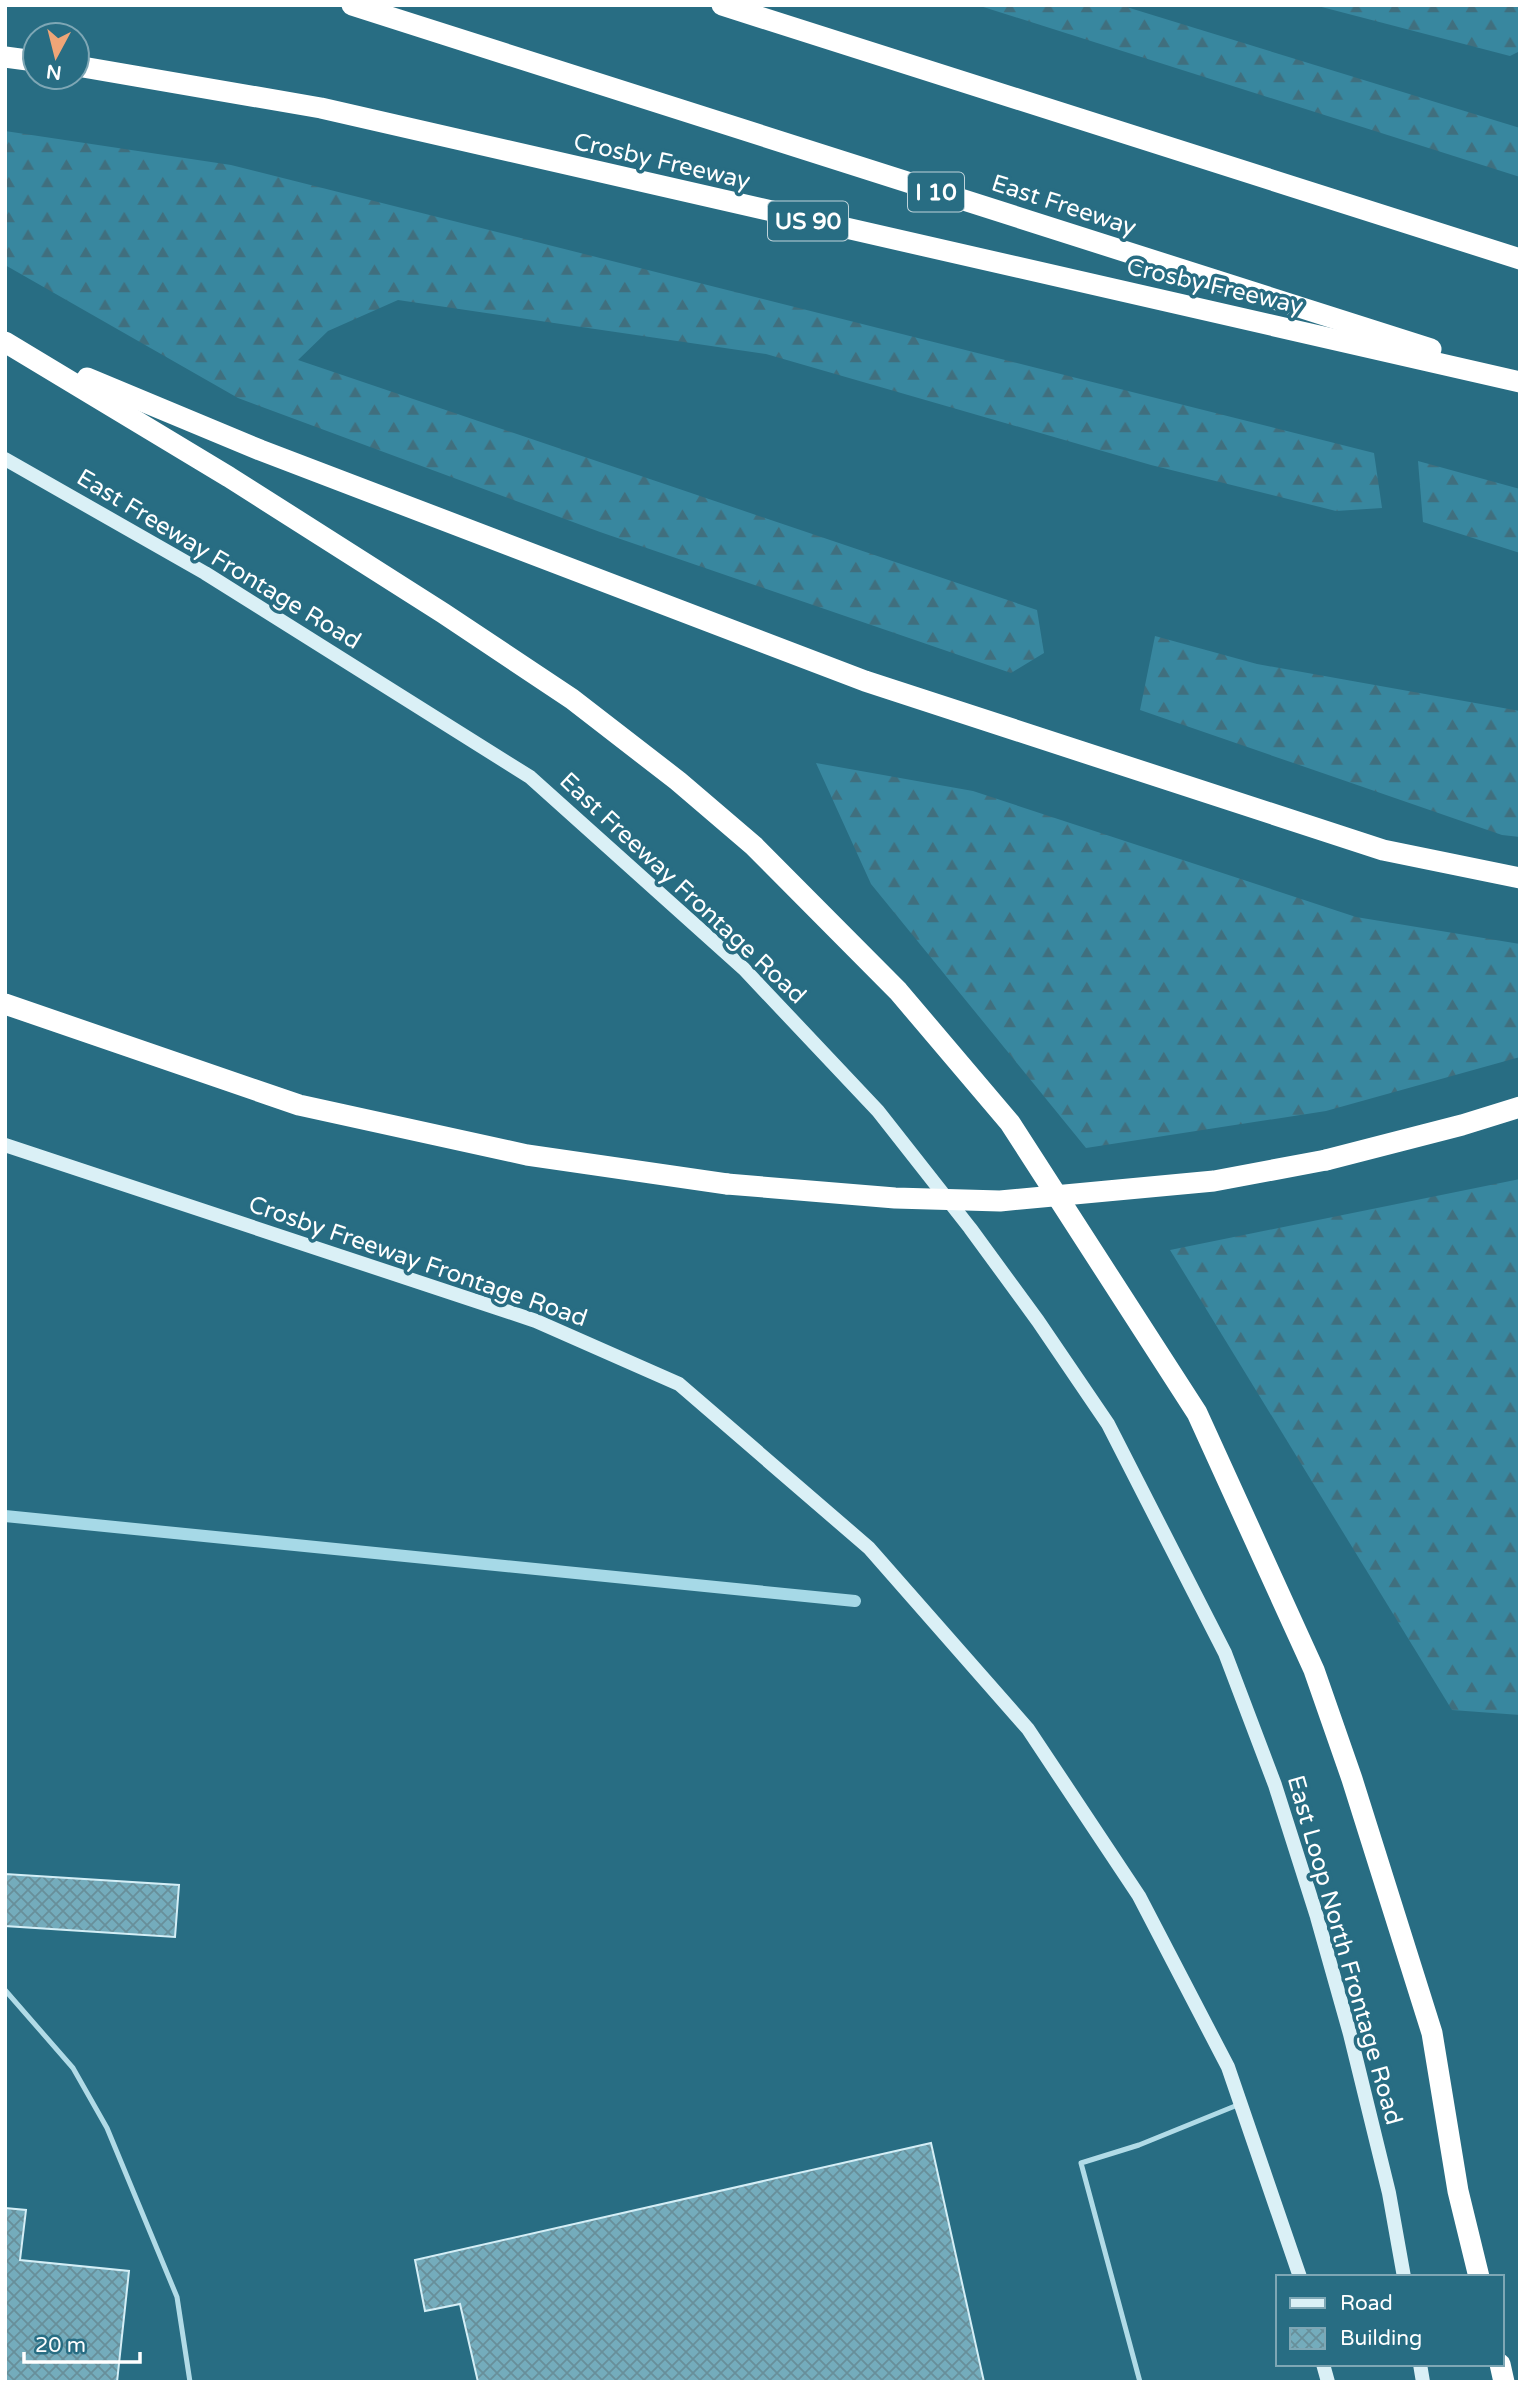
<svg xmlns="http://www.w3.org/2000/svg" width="1525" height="2387" font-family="'Varela Round',sans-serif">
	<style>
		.forest { fill: url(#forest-firs) }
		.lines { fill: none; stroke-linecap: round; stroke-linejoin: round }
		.stream { stroke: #a6d9e7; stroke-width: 12 }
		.building { fill: url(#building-cross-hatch); stroke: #d4eef6; stroke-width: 2 }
		.lane { stroke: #b1dbe7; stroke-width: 5 }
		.secondary { stroke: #daf0f6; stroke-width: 14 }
		.highway { stroke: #fff; stroke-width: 21 }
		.highway-bridge { stroke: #fff; stroke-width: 21 }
		.labels { text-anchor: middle; stroke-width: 7; stroke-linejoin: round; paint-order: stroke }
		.shield { fill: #286d83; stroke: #bed3da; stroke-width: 2 }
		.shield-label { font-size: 23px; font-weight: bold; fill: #fff }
		.street-label { font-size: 24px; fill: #fff; stroke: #286d83 }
	</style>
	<defs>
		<pattern id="forest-firs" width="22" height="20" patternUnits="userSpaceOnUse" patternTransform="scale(1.75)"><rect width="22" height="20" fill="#38879f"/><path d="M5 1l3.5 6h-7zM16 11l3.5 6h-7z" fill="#406f7e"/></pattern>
		<pattern id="building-cross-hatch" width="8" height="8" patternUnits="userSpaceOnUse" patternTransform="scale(1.75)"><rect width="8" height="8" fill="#74acbc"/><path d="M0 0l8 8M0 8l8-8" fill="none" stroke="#688f9a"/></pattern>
	</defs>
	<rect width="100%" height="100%" fill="#286d83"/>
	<g class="forest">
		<path d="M977 5H1120L1520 128V177Z"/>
		<path d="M1314 5H1520V51L1510 56Z"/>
		<path d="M5 131 231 165 1374 453 1382 508 1336 511 1151 465 766 354 398 300 328 331 298 360 1037 610 1044 653 1011 673 600 532 238 398 5 265Z"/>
		<path d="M1418 461 1520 489V553L1423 522Z"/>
		<path d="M1155 636 1257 664 1520 711V837L1502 835 1140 710Z"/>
		<path d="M816 763 973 791 1356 917 1520 944V1057L1326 1111 1086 1148 871 884Z"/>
		<path d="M1520 1179V1715L1452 1710 1170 1250Z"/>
	</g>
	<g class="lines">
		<path class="stream" d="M5 1516 855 1601"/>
	</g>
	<g class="building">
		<path d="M5 1874 179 1885 175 1937 5 1926Z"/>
		<path d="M931 2143 984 2382H478L460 2304 425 2311 415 2260Z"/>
		<path d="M5 2208 26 2210 20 2260 129 2271 117 2382H5Z"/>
	</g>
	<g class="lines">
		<g class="lane">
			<path d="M5 1990 73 2068 107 2128 177 2297 190 2382"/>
			<path d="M1140 2382 1081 2163 1139 2145 1240 2104"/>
		</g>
		<g class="secondary">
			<path d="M5 459 205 573 530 777 744 969 878 1111 970 1228 1038 1321 1108 1424 1225 1653 1275 1785 1317 1917 1350 2034 1389 2193 1404 2277"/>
			<path d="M5 1145 536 1321 679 1384 869 1548 1028 1729 1139 1896 1228 2067 1300 2277"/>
			<path d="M1323 2364 1328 2382"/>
			<path d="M1420 2364 1423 2382"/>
		</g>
		<g class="highway">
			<path d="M352 5 1431 349"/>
			<path d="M722 5 1520 259"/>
			<path d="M5 57 35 61"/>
			<path d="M77 66 321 108 1520 382"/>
			<path d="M5 342 229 477 443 613 572 699 678 781 754 846 898 991 1010 1123 1197 1413 1314 1670 1352 1779 1432 2033 1458 2191 1479 2277"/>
			<path d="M87 378 260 450 865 681 1383 850 1520 878"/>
			<path d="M5 1004 299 1105 527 1155 727 1184"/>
			<path d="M1326 1160 1462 1125 1520 1107"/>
			<path d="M1500 2364 1504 2382"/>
		</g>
		<path class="highway-bridge" d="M727 1184 895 1198 1000 1201 1214 1181 1326 1160"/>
	</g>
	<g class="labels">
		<g class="shield">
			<rect x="908" y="172.5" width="56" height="39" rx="5"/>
			<rect x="768" y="201.5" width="80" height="39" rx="5"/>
		</g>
		<g class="shield-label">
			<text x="936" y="200">I 10</text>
			<text x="808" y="229">US 90</text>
		</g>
		<g class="street-label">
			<text transform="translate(662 161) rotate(13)" y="8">Crosby Freeway</text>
			<text transform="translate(1064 205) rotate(18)" y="8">East Freeway</text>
			<text transform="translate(1215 286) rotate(13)" y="8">Crosby Freeway</text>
			<text transform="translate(219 559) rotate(31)" y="8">East Freeway Frontage Road</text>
			<text transform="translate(683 888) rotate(43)" y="8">East Freeway Frontage Road</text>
			<text transform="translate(418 1261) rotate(19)" y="8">Crosby Freeway Frontage Road</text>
			<text transform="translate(1345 1950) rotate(74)" y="8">East Loop North Frontage Road</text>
		</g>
	</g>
	<rect width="1525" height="2387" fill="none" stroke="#ffffff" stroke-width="14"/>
	<rect x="1276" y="2275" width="228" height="91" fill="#286d83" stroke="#7ea7b5" stroke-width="2"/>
	<rect x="1290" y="2298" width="35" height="10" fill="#daf0f6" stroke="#7ea7b5" stroke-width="2"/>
	<text x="1340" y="2310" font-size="21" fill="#ffffff">Road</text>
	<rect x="1290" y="2328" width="35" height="21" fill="url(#building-cross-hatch)" stroke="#7ea7b5" stroke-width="2"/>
	<text x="1340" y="2345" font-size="21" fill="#ffffff">Building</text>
	<g transform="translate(56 56) rotate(187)"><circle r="33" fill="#286d83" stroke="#7ea7b5" stroke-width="2"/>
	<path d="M0-5L12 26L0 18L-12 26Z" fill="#efa577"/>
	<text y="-10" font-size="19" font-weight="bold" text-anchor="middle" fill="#ffffff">N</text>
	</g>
	<path d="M24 2352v10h116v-10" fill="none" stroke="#ffffff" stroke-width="3.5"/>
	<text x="35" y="2352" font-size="21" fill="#ffffff" stroke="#286d83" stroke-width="5" paint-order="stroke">20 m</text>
</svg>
